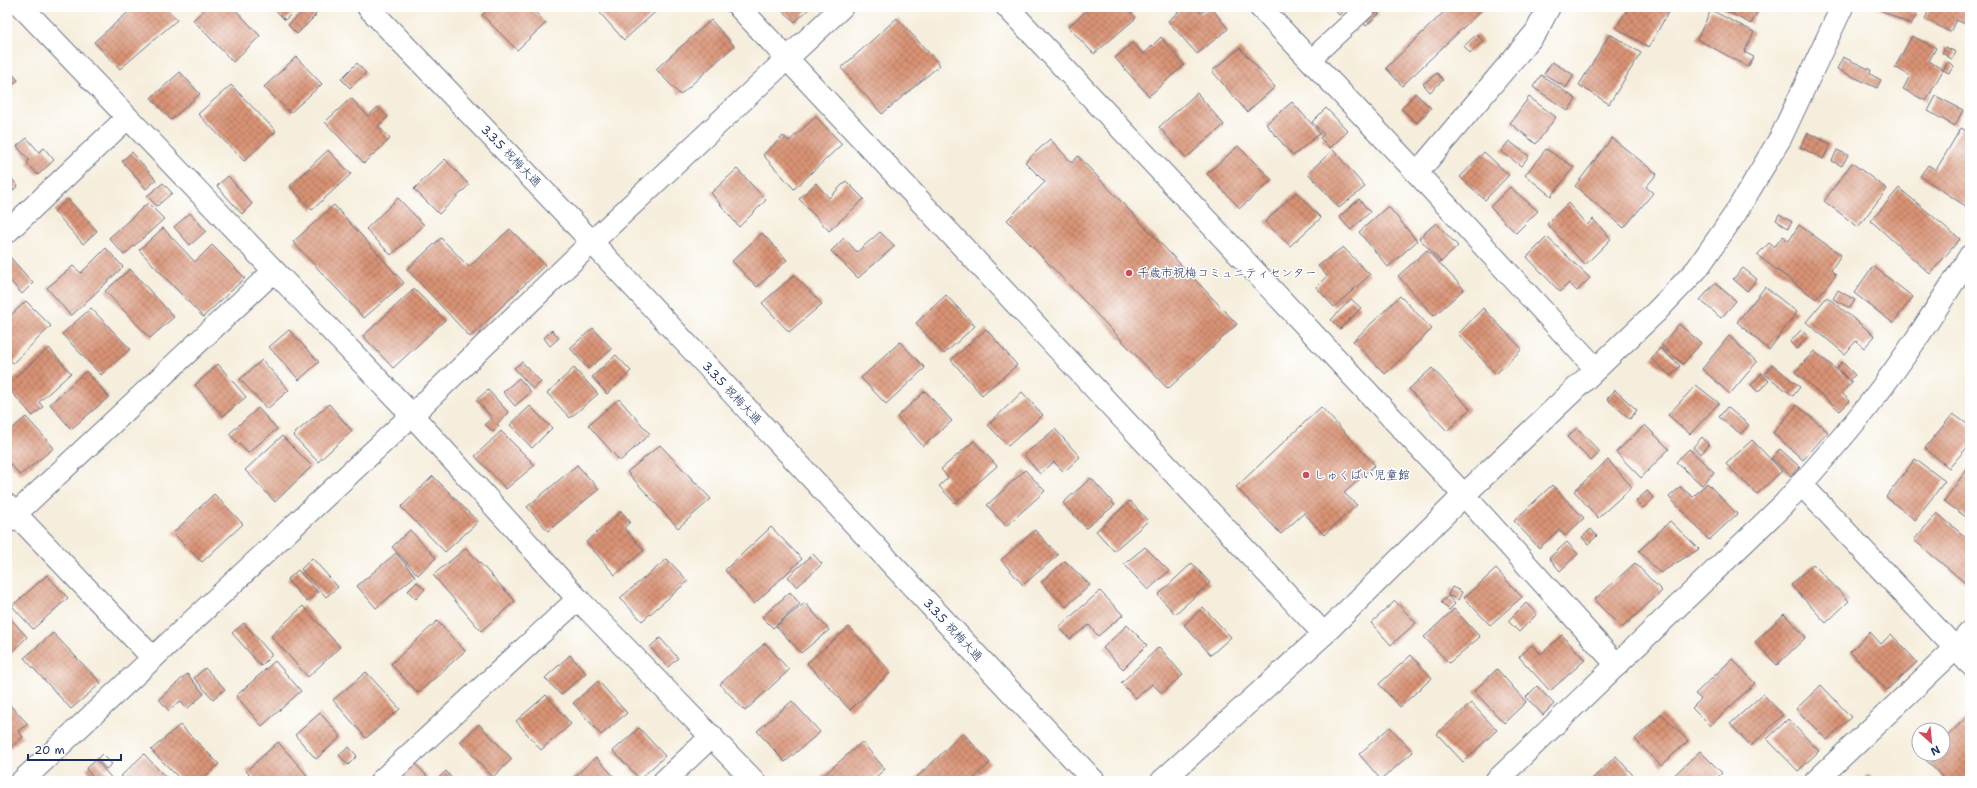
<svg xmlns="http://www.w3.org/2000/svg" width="1977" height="788" font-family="'Shantell Sans','Klee One',sans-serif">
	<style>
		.building { fill: url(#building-cross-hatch) }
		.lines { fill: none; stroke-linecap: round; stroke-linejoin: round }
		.lane-casing { stroke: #68728a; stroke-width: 21 }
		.street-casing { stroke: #68728a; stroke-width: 24 }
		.secondary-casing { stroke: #68728a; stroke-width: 24 }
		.lane { stroke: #fff; stroke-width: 19 }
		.street { stroke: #fff; stroke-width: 22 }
		.secondary { stroke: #fff; stroke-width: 22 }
		.poi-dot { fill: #d1495b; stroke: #fff; stroke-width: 1.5 }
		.labels { text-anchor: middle; stroke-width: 3; stroke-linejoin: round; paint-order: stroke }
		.street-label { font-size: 12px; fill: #1b2f5e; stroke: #fff }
		.poi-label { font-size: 12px; fill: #1b2f5e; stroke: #fff; text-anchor: start }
	</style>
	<defs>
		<pattern id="building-cross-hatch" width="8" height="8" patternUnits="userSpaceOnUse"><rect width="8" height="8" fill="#d99374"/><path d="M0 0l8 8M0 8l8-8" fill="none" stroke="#af7862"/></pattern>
	</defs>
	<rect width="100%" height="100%" fill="#fff"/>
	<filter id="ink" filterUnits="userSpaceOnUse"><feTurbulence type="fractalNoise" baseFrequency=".025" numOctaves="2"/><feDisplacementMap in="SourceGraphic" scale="8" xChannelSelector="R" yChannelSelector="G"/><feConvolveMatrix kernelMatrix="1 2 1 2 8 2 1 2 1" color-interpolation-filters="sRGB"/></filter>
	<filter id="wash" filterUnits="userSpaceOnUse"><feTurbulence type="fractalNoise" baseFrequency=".012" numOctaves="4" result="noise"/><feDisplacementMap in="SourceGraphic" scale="16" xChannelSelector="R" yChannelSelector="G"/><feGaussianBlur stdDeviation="0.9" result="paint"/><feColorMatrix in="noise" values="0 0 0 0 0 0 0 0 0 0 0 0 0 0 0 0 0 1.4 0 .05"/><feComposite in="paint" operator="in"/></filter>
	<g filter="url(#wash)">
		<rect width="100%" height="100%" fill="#f6eedc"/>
		<g id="blocks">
			<g class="building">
				<path d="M134 7H165L177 20 120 69 94 42Z"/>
				<path d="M207 7H233L260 36 233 62 193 20Z"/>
				<path d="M272 7H298L285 20Z"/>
				<path d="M308 7 316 15 297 34 288 25Z"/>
				<path d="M491 7H530L546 23 517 50 482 15Z"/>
				<path d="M606 7H661L624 40 600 13Z"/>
				<path d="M779 7H811L795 22Z"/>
				<path d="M1091 7H1126L1136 18 1094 54 1068 27Z"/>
				<path d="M1184 7H1196L1201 13 1211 7 1228 29 1197 54 1168 21Z"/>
				<path d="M1331 7H1348L1339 15Z"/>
				<path d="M1449 7H1485L1402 86 1386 68Z"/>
				<path d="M1629 7H1671L1649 47 1616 28Z"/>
				<path d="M1719 7H1760L1751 24Z"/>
				<path d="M1875 7H1903L1917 14 1911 25Z"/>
				<path d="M1930 7H1970V26L1956 20 1950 32 1925 19Z"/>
				<path d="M1373 8 1379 14 1366 26 1360 19Z"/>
				<path d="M1711 10 1754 32 1744 52 1754 57 1748 67 1697 39Z"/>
				<path d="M897 18 940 65 882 114 841 68Z"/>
				<path d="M711 20 734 46 680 95 656 69Z"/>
				<path d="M1477 34 1483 42 1470 53 1464 46Z"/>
				<path d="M1610 34 1641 53 1609 104 1579 85Z"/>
				<path d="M1912 36 1936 48 1929 61 1943 70 1948 62 1954 66 1949 73 1943 70 1926 101 1903 89 1910 76 1895 67Z"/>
				<path d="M1161 37 1184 65 1149 96 1115 58 1132 43 1144 54Z"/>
				<path d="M1945 47 1956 52 1952 59 1942 53Z"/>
				<path d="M1240 48 1275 87 1247 112 1212 71Z"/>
				<path d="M296 57 322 84 290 113 264 87Z"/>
				<path d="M1843 57 1871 70 1870 74 1881 80 1877 88 1837 69Z"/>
				<path d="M1552 62 1574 75 1566 88 1544 74Z"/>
				<path d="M357 63 366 73 350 88 341 79Z"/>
				<path d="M7 68 18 80 7 90Z"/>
				<path d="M180 72 200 94 171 120 151 98Z"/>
				<path d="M1437 73 1443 80 1430 92 1423 84Z"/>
				<path d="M1541 75 1576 99 1568 111 1533 87Z"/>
				<path d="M231 85 276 131 244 161 198 114Z"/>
				<path d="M1197 93 1224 125 1186 158 1159 127Z"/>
				<path d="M1415 93 1431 108 1417 123 1401 109Z"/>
				<path d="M1936 96 1963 110 1955 126 1928 111Z"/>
				<path d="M1529 97 1556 117 1536 144 1510 123Z"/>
				<path d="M351 98 368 116 378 107 388 117 378 126 390 139 364 163 325 122Z"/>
				<path d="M1292 102 1320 133 1293 156 1266 124Z"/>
				<path d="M1326 108 1348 131 1330 148 1320 138 1324 134 1312 122Z"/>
				<path d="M816 117 842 144 794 189 763 155 783 136 789 141Z"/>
				<path d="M1961 128 1970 133V209L1920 176 1928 165 1936 170Z"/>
				<path d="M1808 133 1831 144 1823 159 1800 147Z"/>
				<path d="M27 138 39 152 44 148 54 160 38 175 27 163 29 160 17 146Z"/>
				<path d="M1612 138 1657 174 1646 187 1653 193 1624 228 1575 186Z"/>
				<path d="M1050 139 1072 163 1078 156 1237 324 1168 389 1007 220 1045 182 1025 162Z"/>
				<path d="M1509 141 1529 156 1521 166 1501 151Z"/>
				<path d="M1238 146 1272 180 1240 208 1207 174Z"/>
				<path d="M1546 149 1574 167 1551 196 1525 175Z"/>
				<path d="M328 150 351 174 312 210 290 186Z"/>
				<path d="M1333 150 1365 187 1339 208 1308 173Z"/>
				<path d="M1837 150 1848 155 1842 166 1832 161Z"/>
				<path d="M132 152 156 180 146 189 122 161Z"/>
				<path d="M1484 152 1509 175 1485 200 1460 177Z"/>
				<path d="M445 159 469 185 439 214 414 189Z"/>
				<path d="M1852 163 1887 189 1858 227 1824 201Z"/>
				<path d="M737 169 766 200 739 227 711 193Z"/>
				<path d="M7 173 18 186 7 195Z"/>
				<path d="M228 176 252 204 242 214 217 186Z"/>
				<path d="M846 181 864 199 829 231 799 199 816 183 829 198Z"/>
				<path d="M163 183 172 193 157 206 147 196Z"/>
				<path d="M1510 187 1538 211 1516 233 1490 207Z"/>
				<path d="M1899 188 1960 239 1930 274 1871 221Z"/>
				<path d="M1296 192 1321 218 1290 246 1265 222Z"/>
				<path d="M398 198 424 225 391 255 366 229Z"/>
				<path d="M68 199 97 231 83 244 54 211Z"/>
				<path d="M1359 199 1370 212 1351 230 1339 217Z"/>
				<path d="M148 203 164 219 124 255 109 238Z"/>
				<path d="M1568 203 1587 225 1593 219 1611 239 1585 265 1547 224Z"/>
				<path d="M334 205 404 283 364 318 293 242Z"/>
				<path d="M1388 206 1417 241 1388 267 1359 232Z"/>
				<path d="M190 213 206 231 190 245 174 227Z"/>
				<path d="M1779 214 1792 222 1788 228 1776 220Z"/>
				<path d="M1436 223 1458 246 1441 262 1419 238Z"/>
				<path d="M1799 225 1841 255 1831 270 1836 275 1816 299 1757 255 1769 243 1774 247 1783 236 1789 241Z"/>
				<path d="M163 228 195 262 212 245 245 278 203 317 139 250Z"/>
				<path d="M510 229 545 265 470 337 407 269 441 238 469 267Z"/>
				<path d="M880 232 895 246 858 278 831 251 844 238 857 252Z"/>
				<path d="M762 233 787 260 757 287 732 261Z"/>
				<path d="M1547 237 1590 278 1577 291 1569 283 1560 292 1527 257Z"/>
				<path d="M1343 247 1370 275 1334 307 1316 287 1327 276 1318 266Z"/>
				<path d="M106 248 123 267 71 316 47 288 73 266 81 273Z"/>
				<path d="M1427 250 1464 289 1434 316 1398 276Z"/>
				<path d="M9 256 33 283 22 294 7 277V257Z"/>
				<path d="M1873 266 1913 297 1893 323 1854 293Z"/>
				<path d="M1743 268 1757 279 1747 291 1733 279Z"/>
				<path d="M130 269 174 317 150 338 105 291Z"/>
				<path d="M794 275 822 304 789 332 762 303Z"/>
				<path d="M1715 283 1736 301 1721 318 1700 300Z"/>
				<path d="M1765 287 1797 312 1769 350 1737 322Z"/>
				<path d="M414 289 445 320 393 368 363 336Z"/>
				<path d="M1838 290 1855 300 1850 308 1833 299Z"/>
				<path d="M946 295 975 326 944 354 916 323Z"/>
				<path d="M1400 296 1432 329 1385 374 1353 341Z"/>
				<path d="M1827 297 1875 336 1864 348 1856 341 1845 354 1806 322Z"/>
				<path d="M1351 299 1361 308 1340 329 1331 320Z"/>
				<path d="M26 301 51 326 13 363 7 357V319Z"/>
				<path d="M91 308 130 349 101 375 62 334Z"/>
				<path d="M1483 308 1522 349 1496 374 1458 334Z"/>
				<path d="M1679 324 1701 343 1683 364 1661 345Z"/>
				<path d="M593 328 612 349 588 369 570 348Z"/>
				<path d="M986 329 1017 365 982 395 951 360Z"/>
				<path d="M289 330 319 362 299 380 269 347Z"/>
				<path d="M552 330 559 338 550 346 544 338Z"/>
				<path d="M1801 330 1808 336 1797 349 1790 342Z"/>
				<path d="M1729 336 1757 362 1730 394 1702 369Z"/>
				<path d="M900 342 925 368 886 404 861 378Z"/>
				<path d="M49 348 71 373 39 402 43 407 33 416 7 387V384Z"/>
				<path d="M1660 348 1680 366 1671 376 1651 359Z"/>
				<path d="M1814 351 1848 379 1837 368 1842 362 1855 375 1849 380 1852 382 1842 393 1850 401 1840 411 1795 372Z"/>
				<path d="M616 355 631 371 607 394 592 377Z"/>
				<path d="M262 360 289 390 267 409 240 379Z"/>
				<path d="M522 362 541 382 533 389 514 368Z"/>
				<path d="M218 364 246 397 223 416 195 385Z"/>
				<path d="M1772 364 1800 387 1793 396 1765 374Z"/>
				<path d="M574 368 598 394 570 418 547 393Z"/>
				<path d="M1432 368 1470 409 1447 431 1409 389Z"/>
				<path d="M86 371 109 397 71 429 50 404Z"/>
				<path d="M1762 373 1769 381 1758 392 1751 385Z"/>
				<path d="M519 378 531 392 515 406 503 392Z"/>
				<path d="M1696 385 1719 403 1690 434 1668 415Z"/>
				<path d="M488 390 509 413 497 424 499 426 493 432 485 424 492 418 476 400Z"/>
				<path d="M1615 390 1637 410 1630 419 1607 399Z"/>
				<path d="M925 391 952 421 923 446 897 417Z"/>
				<path d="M1022 392 1043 415 1008 446 988 425Z"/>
				<path d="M619 399 650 434 620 461 588 425Z"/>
				<path d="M329 404 352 431 318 462 293 435Z"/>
				<path d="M1797 405 1828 432 1803 460 1773 433Z"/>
				<path d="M530 406 552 428 532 448 510 425Z"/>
				<path d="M1321 407 1375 465 1344 493 1357 505 1324 535 1304 513 1281 534 1236 487Z"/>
				<path d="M1727 407 1749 425 1741 434 1719 417Z"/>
				<path d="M258 408 277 429 248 453 229 434Z"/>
				<path d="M1953 414 1970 426V444L1949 468 1925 448Z"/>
				<path d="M26 417 54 448 20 475 7 460V433Z"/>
				<path d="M1645 425 1669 449 1641 478 1616 452Z"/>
				<path d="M1577 428 1600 452 1591 461 1567 437Z"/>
				<path d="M1055 429 1080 457 1064 472 1054 462 1040 474 1024 455Z"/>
				<path d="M501 431 535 465 506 489 475 456Z"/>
				<path d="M282 436 312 466 275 502 245 470Z"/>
				<path d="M1702 437 1709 445 1701 454 1693 447Z"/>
				<path d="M1752 440 1782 471 1757 494 1726 464Z"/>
				<path d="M974 441 997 466 955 503 939 486 948 478 941 469Z"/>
				<path d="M660 445 711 499 678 528 627 472Z"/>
				<path d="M1689 449 1714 472 1702 485 1676 462Z"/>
				<path d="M1780 449 1800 467 1791 476 1771 458Z"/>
				<path d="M1915 459 1945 481 1915 520 1886 497Z"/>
				<path d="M1608 460 1632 487 1598 518 1574 491Z"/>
				<path d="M577 465 599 489 548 531 527 507Z"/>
				<path d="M1968 468 1970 470V520L1944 501Z"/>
				<path d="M1025 470 1045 491 1006 526 987 505Z"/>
				<path d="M433 476 478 522 445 552 401 507Z"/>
				<path d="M1091 478 1115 505 1086 528 1063 503Z"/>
				<path d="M1707 483 1737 514 1709 540 1669 497 1680 487 1693 497Z"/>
				<path d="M1552 485 1584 518 1565 536 1559 530 1539 548 1514 521Z"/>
				<path d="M1647 491 1654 498 1643 508 1636 501Z"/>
				<path d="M214 494 243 524 202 562 173 533Z"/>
				<path d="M1130 501 1148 521 1114 551 1096 531Z"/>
				<path d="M621 511 630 522 624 528 644 550 615 575 586 542Z"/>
				<path d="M1937 513 1970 541V587L1914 540Z"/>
				<path d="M1670 521 1699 549 1660 573 1639 551Z"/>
				<path d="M771 527 802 559 754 604 725 570Z"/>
				<path d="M1591 529 1597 536 1588 544 1582 537Z"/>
				<path d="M410 530 436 558 418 575 392 547Z"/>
				<path d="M1035 530 1058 555 1023 585 1001 560Z"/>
				<path d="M1567 542 1578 554 1560 571 1549 558Z"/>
				<path d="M1145 547 1169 571 1148 590 1124 564Z"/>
				<path d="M466 548 515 601 481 631 433 575Z"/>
				<path d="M396 553 415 576 376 608 357 586Z"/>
				<path d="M813 554 822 564 797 587 788 577Z"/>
				<path d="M312 558 338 587 326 597 301 569Z"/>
				<path d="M667 559 688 581 642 621 620 598Z"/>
				<path d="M1065 561 1090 585 1066 607 1041 582Z"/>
				<path d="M1192 563 1210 583 1175 614 1158 595Z"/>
				<path d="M1635 563 1662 591 1622 628 1594 600Z"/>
				<path d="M1813 564 1849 601 1826 623 1791 585Z"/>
				<path d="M1496 569 1522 597 1490 625 1464 598Z"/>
				<path d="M298 570 318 592 307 602 287 580Z"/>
				<path d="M47 575 68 598 33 629 12 606Z"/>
				<path d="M417 582 425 589 416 599 408 591Z"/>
				<path d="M1452 587 1462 592 1458 600 1448 595Z"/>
				<path d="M1100 591 1123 615 1098 636 1089 625 1070 639 1059 627Z"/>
				<path d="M790 592 800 604 773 628 762 617Z"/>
				<path d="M1448 596 1455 604 1449 610 1441 602Z"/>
				<path d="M1395 601 1416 623 1391 645 1371 623Z"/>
				<path d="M805 603 829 630 801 653 776 626Z"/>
				<path d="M1526 603 1537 614 1519 632 1508 621Z"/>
				<path d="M303 606 340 647 308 677 271 636Z"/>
				<path d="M1203 607 1231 637 1211 655 1184 625Z"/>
				<path d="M1454 609 1480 637 1449 663 1424 637Z"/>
				<path d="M1784 614 1806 637 1777 665 1755 642Z"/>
				<path d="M9 617 27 637 7 658V620Z"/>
				<path d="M437 621 465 651 418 693 391 664Z"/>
				<path d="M244 623 272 655 261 666 232 633Z"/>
				<path d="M1127 625 1147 645 1123 669 1103 648Z"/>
				<path d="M849 627 891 672 850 710 807 663Z"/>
				<path d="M1870 632 1881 644 1891 634 1917 662 1887 690 1850 652Z"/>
				<path d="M53 633 101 683 71 709 24 658Z"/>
				<path d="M1562 635 1585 660 1550 691 1519 657 1532 645 1541 654Z"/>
				<path d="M660 638 678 658 668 667 650 647Z"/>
				<path d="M765 643 789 670 745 711 720 684Z"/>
				<path d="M1159 647 1183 675 1162 693 1152 684 1136 698 1121 683Z"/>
				<path d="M570 655 586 673 561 695 545 678Z"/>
				<path d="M1411 655 1432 678 1400 707 1379 684Z"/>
				<path d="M1732 659 1755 683 1710 726 1692 708 1701 699 1695 694Z"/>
				<path d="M275 661 301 691 262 726 236 696Z"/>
				<path d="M205 668 225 689 213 699 194 678Z"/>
				<path d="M1497 669 1526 702 1504 723 1474 691Z"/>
				<path d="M366 672 400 709 366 738 333 700Z"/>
				<path d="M187 674 204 694 187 709 180 701 169 711 159 699Z"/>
				<path d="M598 681 627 713 601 735 573 703Z"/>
				<path d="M1821 685 1851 717 1827 740 1796 709Z"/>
				<path d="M1537 686 1554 704 1543 715 1526 697Z"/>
				<path d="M1763 694 1783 715 1751 746 1730 724Z"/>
				<path d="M546 695 571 724 541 750 516 721Z"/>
				<path d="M792 701 820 732 785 762 757 731Z"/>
				<path d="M7 702 28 724 18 731 23 737 8 750Z"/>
				<path d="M1471 703 1497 730 1463 762 1437 734Z"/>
				<path d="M320 713 341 737 316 759 295 735Z"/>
				<path d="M1662 714 1688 741 1661 766 1635 739Z"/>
				<path d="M1970 714V781H1946L1924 758 1928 754H1943V740Z"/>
				<path d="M1788 719 1819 751 1798 771 1767 739Z"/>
				<path d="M479 724 512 759 493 777 460 742Z"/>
				<path d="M180 725 219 764 200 781H182L151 750Z"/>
				<path d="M1390 727 1413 752 1381 780 1359 754Z"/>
				<path d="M639 728 665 756 640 779 613 751Z"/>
				<path d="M963 733 990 763 971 781H913Z"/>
				<path d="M278 742 307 775 301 781H256L246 771Z"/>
				<path d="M862 742 885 769 871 781H817Z"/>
				<path d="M349 747 357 756 348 765 339 755Z"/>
				<path d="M1700 751 1722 773 1714 781H1668Z"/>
				<path d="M102 754 112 764 106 769 97 759Z"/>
				<path d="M144 754 169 781H127L121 776Z"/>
				<path d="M1616 756 1638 781H1590Z"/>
				<path d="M409 757 429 778 426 781H397Z"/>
				<path d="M596 757 618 781H570Z"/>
				<path d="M96 760 114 781H96L86 769Z"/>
				<path d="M446 771 454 781H435Z"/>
				<path d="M1868 774 1875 781H1861Z"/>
			</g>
		</g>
	</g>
	<g filter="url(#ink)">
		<use href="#blocks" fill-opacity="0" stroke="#68728a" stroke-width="1"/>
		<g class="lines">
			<defs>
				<path id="lane" d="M1310 60 1367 7"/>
				<g id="street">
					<path d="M22 7 412 415 578 599 754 781"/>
					<path d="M739 7 1324 634"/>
					<path d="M1007 7 1464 495 1617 665"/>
					<path d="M1260 7 1417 173 1596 369"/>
					<path d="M1417 173 1536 32 1549 7"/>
					<path d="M7 232 127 118"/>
					<path d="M1801 484 1970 664"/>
					<path d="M7 505 153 658"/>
					<path d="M7 522 274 271"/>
					<path d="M22 781 412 415 592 242 842 7"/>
					<path d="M381 781 578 599"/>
					<path d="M664 781 712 736"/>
					<path d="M1496 781 1783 505C1813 471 1843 438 1870 403 1907 356 1938 306 1970 256"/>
					<path d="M1816 781 1955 649 1970 632"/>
				</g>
				<g id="secondary">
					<path d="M368 7 560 208 1094 781"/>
					<path d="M1162 781 1324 634 1464 495 1657 311 1697 269 1735 214 1781 137 1842 7"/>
				</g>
			</defs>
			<use href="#lane" class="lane-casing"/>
			<use href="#street" class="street-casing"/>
			<use href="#secondary" class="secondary-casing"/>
			<use href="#lane" class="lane"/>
			<use href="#street" class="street"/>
			<use href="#secondary" class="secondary"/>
		</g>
	</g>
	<g class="poi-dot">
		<circle cx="1129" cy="273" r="4"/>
		<circle cx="1306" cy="475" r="4"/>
	</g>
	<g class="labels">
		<g class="street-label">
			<text transform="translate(511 156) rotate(46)" y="4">3.3.5 祝梅大通</text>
			<text transform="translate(732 393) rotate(47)" y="4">3.3.5 祝梅大通</text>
			<text transform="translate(953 630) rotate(47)" y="4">3.3.5 祝梅大通</text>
		</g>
		<g class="poi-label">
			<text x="1137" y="277">千歳市祝梅コミュニティセンター</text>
			<text x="1314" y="479">しゅくばい児童館</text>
		</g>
	</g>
	<rect width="1977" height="788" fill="none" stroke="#fff" stroke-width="24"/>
	<g transform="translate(1931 742) rotate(153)"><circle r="19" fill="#ffffff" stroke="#a4acbf"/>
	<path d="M0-3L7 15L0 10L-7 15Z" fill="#d1495b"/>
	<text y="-6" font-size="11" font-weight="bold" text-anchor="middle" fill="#1b2f5e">N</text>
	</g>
	<path d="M28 754v6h93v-6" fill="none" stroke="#1b2f5e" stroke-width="2"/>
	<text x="34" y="754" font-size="12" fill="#1b2f5e" stroke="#ffffff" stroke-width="3" paint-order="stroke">20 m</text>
</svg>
